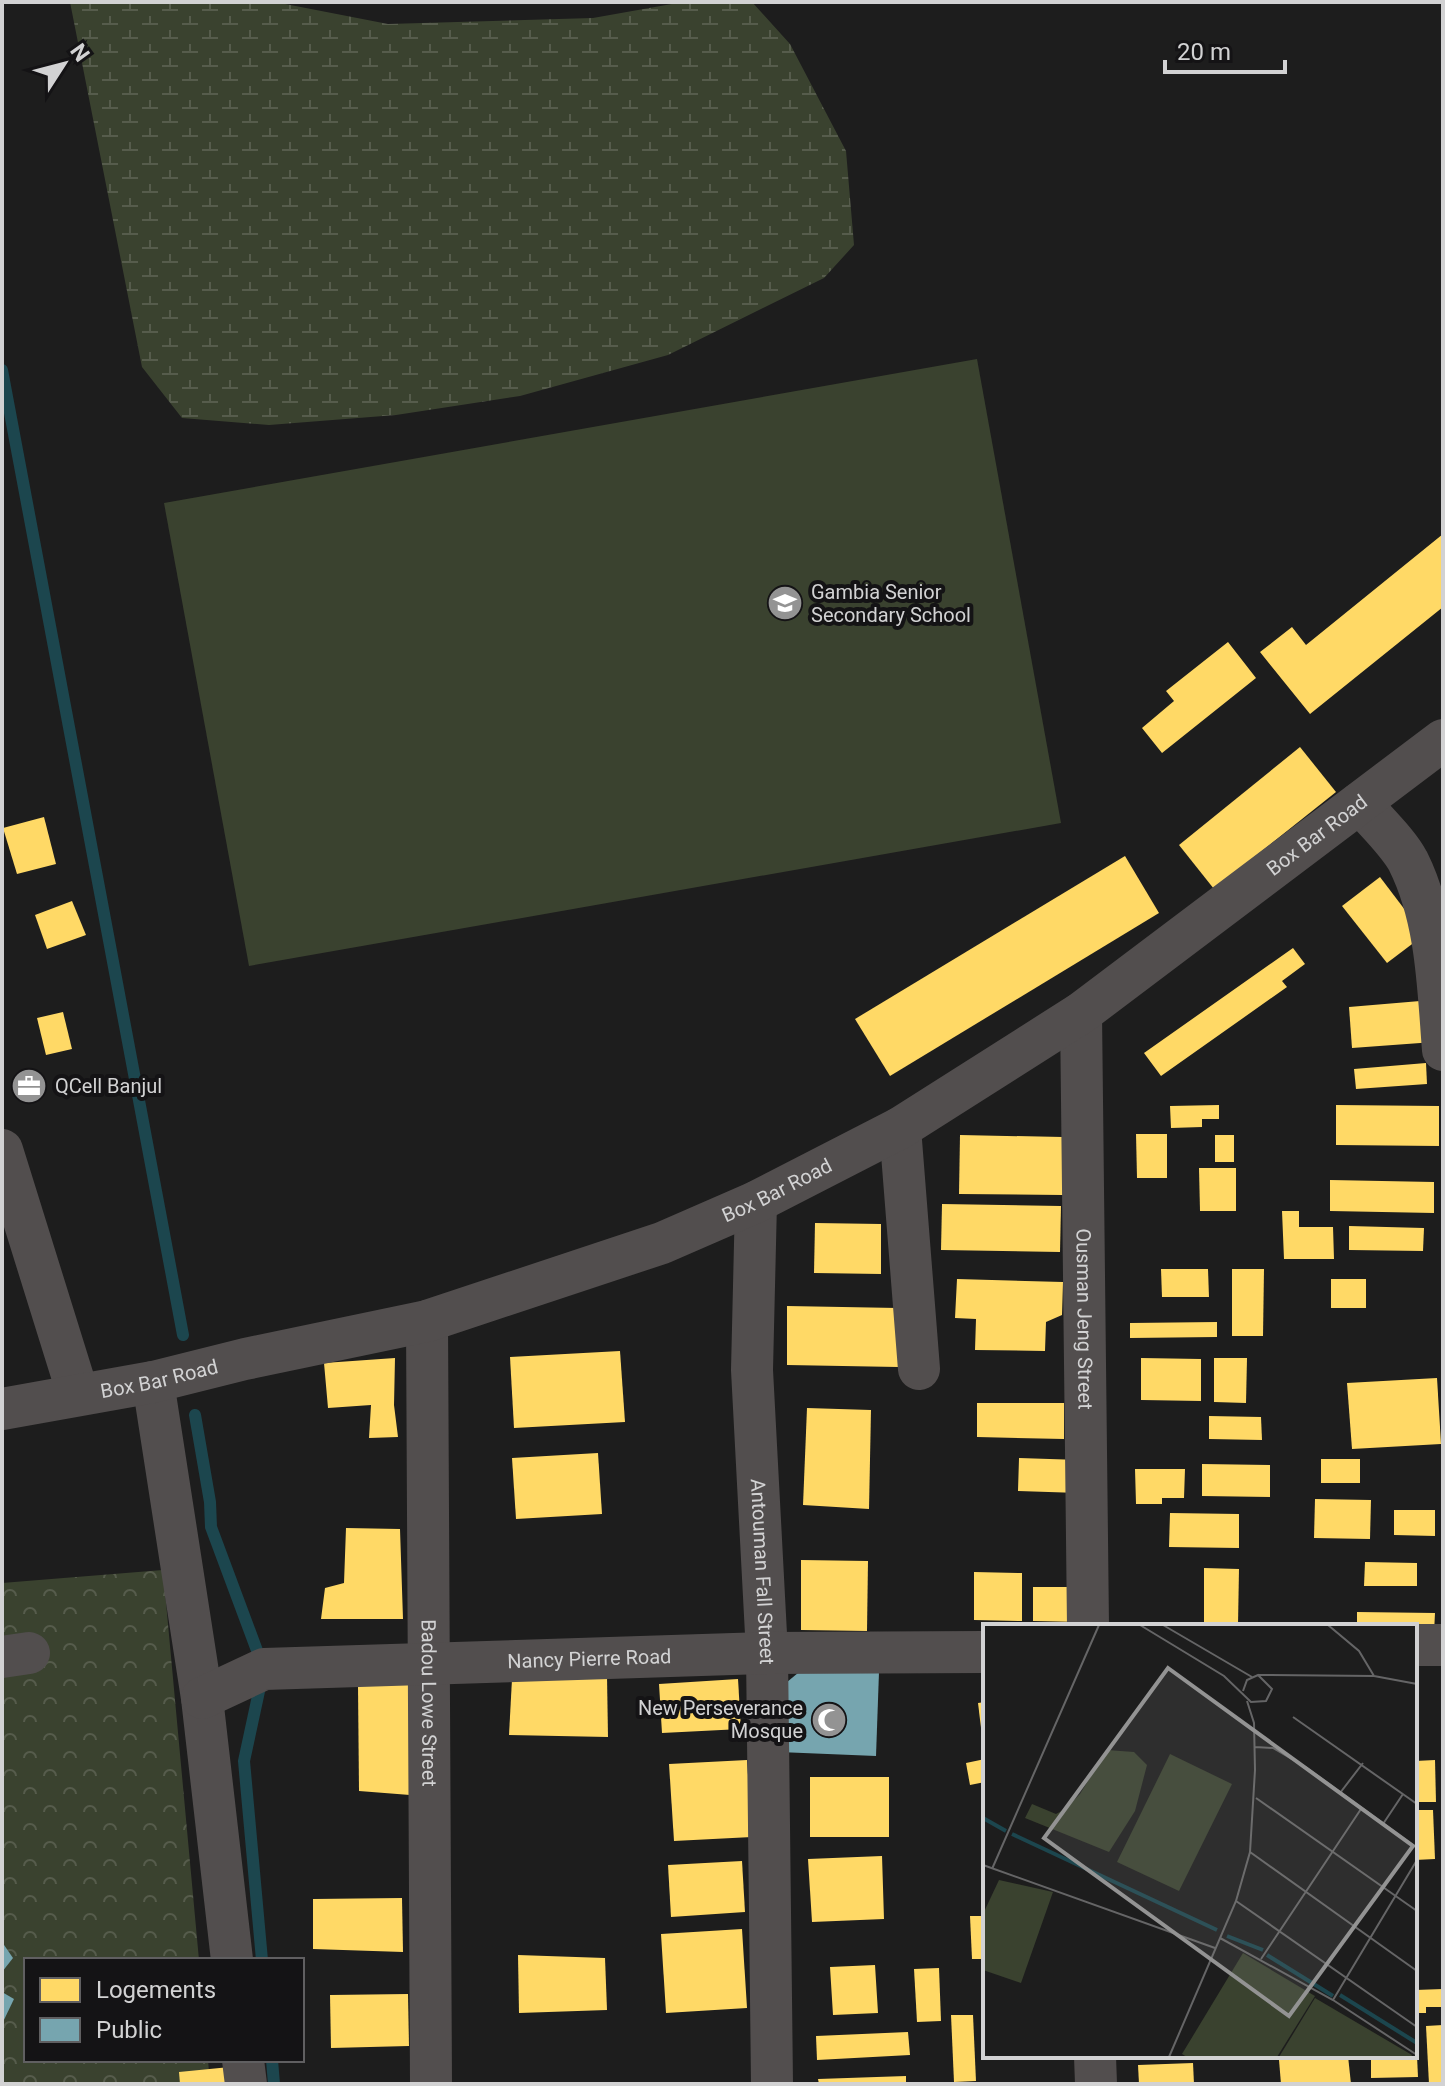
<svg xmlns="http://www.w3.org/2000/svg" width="1445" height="2086" font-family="Roboto,sans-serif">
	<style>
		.green { fill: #3a422f }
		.wetland { fill: url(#wetland-marsh) }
		.park { fill: url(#park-crowns) }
		.homes { fill: #ffd966 }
		.public { fill: #76a5af }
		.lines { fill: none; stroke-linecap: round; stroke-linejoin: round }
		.stream { stroke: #1c464e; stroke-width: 12 }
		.minor { stroke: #524e4e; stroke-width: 42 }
		.labels { text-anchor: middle; stroke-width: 8; stroke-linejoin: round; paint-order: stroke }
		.poi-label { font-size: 20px; fill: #d2d2d3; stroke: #141315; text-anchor: start }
		.street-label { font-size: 20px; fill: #d2d2d3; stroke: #141315 }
		.inset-river { fill: none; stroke: #1c464e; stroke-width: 4 }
		.inset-road { fill: none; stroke: #656566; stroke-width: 2 }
		.view { fill: #939393; fill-opacity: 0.15; stroke: #939393; stroke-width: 4 }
		.inset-edge { fill: none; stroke: #d2d2d3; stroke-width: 4 }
	</style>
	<defs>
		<pattern id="wetland-marsh" width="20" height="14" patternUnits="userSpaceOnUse" patternTransform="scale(2)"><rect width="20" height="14" fill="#3a422f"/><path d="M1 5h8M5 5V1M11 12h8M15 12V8" fill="none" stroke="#565c4c"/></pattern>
		<pattern id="park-crowns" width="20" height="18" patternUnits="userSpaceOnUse" patternTransform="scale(2)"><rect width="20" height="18" fill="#3a422f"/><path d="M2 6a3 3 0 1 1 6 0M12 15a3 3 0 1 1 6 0" fill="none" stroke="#565c4c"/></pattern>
	</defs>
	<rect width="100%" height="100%" fill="#1d1d1d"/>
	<path class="green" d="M977 359 1061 823 249 966 164 503Z"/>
	<path class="wetland" d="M70 2H275L388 24 593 18 683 2H752L790 44 846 151 854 245 824 278 668 355 520 396 396 415 269 425 182 418 142 367Z"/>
	<path class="park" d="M163 1570 199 1960H26V2060H208L210 2084H2V1583Z"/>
	<g class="homes">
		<path d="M1443 534V607L1310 714 1260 652 1292 627 1306 645Z"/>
		<path d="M1228 642 1256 678 1162 753 1142 728 1174 701 1166 691Z"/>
		<path d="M1300 747 1336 792 1214 889 1179 845Z"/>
		<path d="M44 817 56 864 17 874 3 828Z"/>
		<path d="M1125 856 1159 913 890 1076 855 1019Z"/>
		<path d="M1380 877 1424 935 1387 963 1342 906Z"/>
		<path d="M72 901 86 935 47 949 35 915Z"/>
		<path d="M1293 948 1305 964 1282 981 1287 987 1161 1076 1144 1053Z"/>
		<path d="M1432 1000 1434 1042 1352 1048 1349 1007Z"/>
		<path d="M63 1012 72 1049 46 1055 37 1018Z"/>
		<path d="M1426 1063 1427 1084 1356 1089 1354 1069Z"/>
		<path d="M1219 1105V1119H1202V1127L1171 1128 1170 1106Z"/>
		<path d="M1336 1105 1439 1106V1146L1336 1145Z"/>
		<path d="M1136 1134H1167V1178H1137Z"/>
		<path d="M960 1135 1063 1137V1195L959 1194Z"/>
		<rect x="1215" y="1135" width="19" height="27"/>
		<path d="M1199 1168H1236V1211H1200Z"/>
		<path d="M1330 1180 1434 1182V1213L1330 1211Z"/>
		<path d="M942 1204 1061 1206 1060 1252 941 1250Z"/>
		<path d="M1282 1211H1299V1227H1333L1334 1259H1284Z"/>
		<path d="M815 1223 881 1224V1274L814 1273Z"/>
		<path d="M1349 1226 1424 1228 1423 1251 1349 1250Z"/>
		<path d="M1161 1269H1208L1209 1297H1162Z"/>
		<path d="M1232 1269H1264L1263 1336H1232Z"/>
		<path d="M957 1279 1063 1282 1062 1315 1046 1322 1045 1351 975 1350 976 1319 955 1318Z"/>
		<rect x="1331" y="1279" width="35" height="29"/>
		<path d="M787 1306 898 1308V1367L787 1365Z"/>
		<path d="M1217 1322V1337L1130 1338V1323Z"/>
		<path d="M620 1351 625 1422 514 1428 510 1357Z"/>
		<path d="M395 1358 394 1405 398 1437 369 1438 371 1405 328 1408 324 1363Z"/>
		<path d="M1141 1358 1201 1359V1401L1141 1400Z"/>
		<path d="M1214 1358H1247L1246 1403 1214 1402Z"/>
		<path d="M1437 1378 1441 1444 1352 1449 1347 1383Z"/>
		<path d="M977 1403H1064V1439L977 1437Z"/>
		<path d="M807 1408 871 1410 869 1509 803 1505Z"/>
		<path d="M1209 1416 1261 1417 1262 1440 1209 1439Z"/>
		<path d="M598 1453 602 1514 516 1519 512 1458Z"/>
		<path d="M1019 1458 1080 1460 1079 1493 1018 1491Z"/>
		<rect x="1321" y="1459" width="39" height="24"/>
		<path d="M1202 1464 1270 1465V1497L1202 1496Z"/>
		<path d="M1135 1469H1185L1184 1498H1162V1504H1136Z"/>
		<path d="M1315 1499 1371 1500 1370 1539 1314 1538Z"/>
		<path d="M1394 1510H1435V1536L1394 1535Z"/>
		<path d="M1170 1513 1239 1514V1548L1169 1547Z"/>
		<path d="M346 1528 400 1529 403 1619H321L325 1588 344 1583Z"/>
		<path d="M801 1560 868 1561 867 1631 801 1630Z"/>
		<path d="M1365 1562 1417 1563V1586H1364Z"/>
		<path d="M1204 1568 1239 1569 1238 1625H1204Z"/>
		<path d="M974 1572 1022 1573V1621L974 1620Z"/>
		<path d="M1033 1587H1081V1622L1033 1621Z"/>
		<path d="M1357 1612 1435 1613 1434 1633 1415 1626H1357Z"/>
		<path d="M607 1676 608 1737 509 1735 512 1679Z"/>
		<path d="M738 1679 741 1729 662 1733 659 1684Z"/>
		<path d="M411 1683 410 1795 359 1791 358 1686Z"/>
		<path d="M985 1702V1736H982L978 1703Z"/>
		<path d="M985 1759V1782L970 1785 966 1763Z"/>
		<path d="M747 1760 752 1837 674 1841 669 1764Z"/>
		<path d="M1435 1760 1436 1802H1415V1761Z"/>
		<rect x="810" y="1777" width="79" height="60"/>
		<path d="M1415 1810H1433L1435 1859 1415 1860Z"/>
		<path d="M882 1856 884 1919 812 1922 808 1859Z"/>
		<path d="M742 1861 745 1912 671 1917 668 1865Z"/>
		<path d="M402 1898 403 1952 313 1949V1899Z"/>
		<path d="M970 1916H985V1959H972Z"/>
		<path d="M742 1929 747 2008 666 2013 661 1934Z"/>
		<path d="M518 1955 605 1958 607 2010 519 2013Z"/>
		<path d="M875 1965 878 2013 833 2015 830 1967Z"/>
		<path d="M939 1968 941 2021 917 2022 914 1969Z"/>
		<path d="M1443 1989V2007H1426V2013H1415V1990Z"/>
		<path d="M408 1994 409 2046 331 2048 330 1995Z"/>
		<path d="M951 2015H973L976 2081 954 2082Z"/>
		<path d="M1443 2025V2084H1429L1426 2026Z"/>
		<path d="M908 2032 910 2055 817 2060 816 2036Z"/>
		<path d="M1330 2056H1348L1351 2084H1281L1279 2060Z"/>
		<path d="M1371 2056H1417L1418 2077 1371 2078Z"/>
		<path d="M1193 2063 1194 2084H1139L1138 2065Z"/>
		<path d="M240 2066V2084H180L179 2072Z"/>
		<path d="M906 2076V2084H819L818 2079Z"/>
	</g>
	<g class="public">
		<path d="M804 1668 879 1672 876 1756 779 1752 781 1687Z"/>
		<path d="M2 1942 13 1958 2 1972Z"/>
		<path d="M2 1992 14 1999 2 2024Z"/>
	</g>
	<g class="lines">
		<g class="stream">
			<path d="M2 370 183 1335"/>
			<path d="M195 1415 210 1502 211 1527 262 1664"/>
			<path d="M261 1682 244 1761 262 1960"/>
			<path d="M272 2060 274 2084"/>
		</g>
		<g class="minor">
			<path d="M1360 803C1375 821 1397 841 1408 861 1437 919 1438 987 1443 1050"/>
			<path id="s1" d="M1081 1013 1088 1626"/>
			<path d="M900 1128 919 1369"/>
			<path d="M2 1150 78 1394"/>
			<path id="s2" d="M756 1202 752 1370 767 1653 772 2084"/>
			<path id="s3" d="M427 1321 431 2084"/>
			<path d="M153 1382 202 1698 232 1960"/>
			<path id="s4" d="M2 1409 153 1382 245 1359 427 1321 662 1243 756 1202 900 1128 1081 1013 1443 740"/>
			<path d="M1415 1645H1443"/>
			<path d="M2 1657 29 1653"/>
			<path id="s5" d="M202 1698 264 1669 767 1653 985 1652"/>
			<path d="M1095 2056 1096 2084"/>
			<path d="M243 2060 246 2084"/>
		</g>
	</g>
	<defs>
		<symbol id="school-disc" viewBox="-11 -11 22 22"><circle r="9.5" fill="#939393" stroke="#141315"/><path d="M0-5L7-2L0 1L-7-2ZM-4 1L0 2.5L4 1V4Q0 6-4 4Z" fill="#fff"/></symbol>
		<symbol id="office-disc" viewBox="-11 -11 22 22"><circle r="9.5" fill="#939393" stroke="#141315"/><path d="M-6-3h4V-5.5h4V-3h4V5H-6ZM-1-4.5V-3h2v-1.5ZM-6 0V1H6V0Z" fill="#fff"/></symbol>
		<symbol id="mosque-disc" viewBox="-11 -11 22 22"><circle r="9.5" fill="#939393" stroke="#141315"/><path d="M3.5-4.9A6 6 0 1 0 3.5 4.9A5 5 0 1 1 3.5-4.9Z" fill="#fff"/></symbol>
	</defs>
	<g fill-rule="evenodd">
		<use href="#school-disc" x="765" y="583" width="40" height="40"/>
		<use href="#office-disc" x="9" y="1066" width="40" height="40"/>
		<use href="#mosque-disc" x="809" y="1700" width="40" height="40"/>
	</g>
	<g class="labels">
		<g class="poi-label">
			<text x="811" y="599">Gambia Senior<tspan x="811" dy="23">Secondary School</tspan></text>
			<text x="55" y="1093">QCell Banjul</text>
			<text x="803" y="1715" text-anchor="end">New Perseverance<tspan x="803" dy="23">Mosque</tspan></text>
		</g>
		<g class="street-label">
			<text dy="7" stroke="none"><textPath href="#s4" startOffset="1456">Box Bar Road</textPath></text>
			<text dy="7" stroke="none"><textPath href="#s4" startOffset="808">Box Bar Road</textPath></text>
			<text dy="7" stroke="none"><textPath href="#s1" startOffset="306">Ousman Jeng Street</textPath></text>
			<text dy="7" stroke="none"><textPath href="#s4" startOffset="160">Box Bar Road</textPath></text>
			<text dy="7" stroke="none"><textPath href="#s2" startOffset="370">Antouman Fall Street</textPath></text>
			<text dy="7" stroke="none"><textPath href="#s5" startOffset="394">Nancy Pierre Road</textPath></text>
			<text dy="7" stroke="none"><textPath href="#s3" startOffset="382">Badou Lowe Street</textPath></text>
		</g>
	</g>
	<g transform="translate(983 1624)">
		<rect width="434" height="434" fill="#1d1d1d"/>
		<path d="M187 130 249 160 196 267 134 238ZM332 374 429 431 428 433H296Z" fill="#3a422f"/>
		<path d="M124 126 151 128 164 141 152 187 126 228 42 194 49 180 73 190 82 185 97 170Z" fill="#3a422f"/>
		<path d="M16 256 70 268 38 359 0 346V290ZM260 329 332 372 294 433H204L199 430Z" fill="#3a422f"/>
		<path class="inset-river" d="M0 194 23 207M29 210 234 306M244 312 280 326M284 331 350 372M357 371 434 419"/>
		<path class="inset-road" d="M157 1 241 52 268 78 283 77 289 65 275 51 264 56 260 67M180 1 269 53M345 1 376 27 391 52M275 51 391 52 434 60M310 93 434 180M272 123 290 124 324 144 434 224M357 169 380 139M273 174 434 287M400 200 420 170M267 228 434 347M0 241 232 324M9 245 116 1M253 277 434 403M237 314 350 376 434 431M278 335 378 185M350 376 434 236M186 433 253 277 267 228 272 146 271 99 264 77"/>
		<path class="view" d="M185 44 430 222 306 392 61 214Z"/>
		<rect width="434" height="434" class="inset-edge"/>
	</g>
	<rect width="1445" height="2086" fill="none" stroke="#d2d2d3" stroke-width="8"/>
	<rect x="24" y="1958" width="280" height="104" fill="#141315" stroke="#605f61" stroke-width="2"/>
	<rect x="40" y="1978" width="40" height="24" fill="#ffd966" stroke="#605f61" stroke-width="2"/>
	<text x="96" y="1998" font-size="24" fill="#d2d2d3">Logements</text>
	<rect x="40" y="2018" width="40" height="24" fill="#76a5af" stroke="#605f61" stroke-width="2"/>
	<text x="96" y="2038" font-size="24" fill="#d2d2d3">Public</text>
	<g transform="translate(64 64) rotate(54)" stroke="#141315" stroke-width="6" paint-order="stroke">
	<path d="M0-6L14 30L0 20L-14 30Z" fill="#d2d2d3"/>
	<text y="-12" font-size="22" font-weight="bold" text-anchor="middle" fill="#d2d2d3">N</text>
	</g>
	<path d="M1165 60v12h120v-12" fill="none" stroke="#d2d2d3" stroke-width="4"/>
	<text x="1177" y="60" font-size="24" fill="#d2d2d3" stroke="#141315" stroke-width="6" paint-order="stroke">20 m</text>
</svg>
